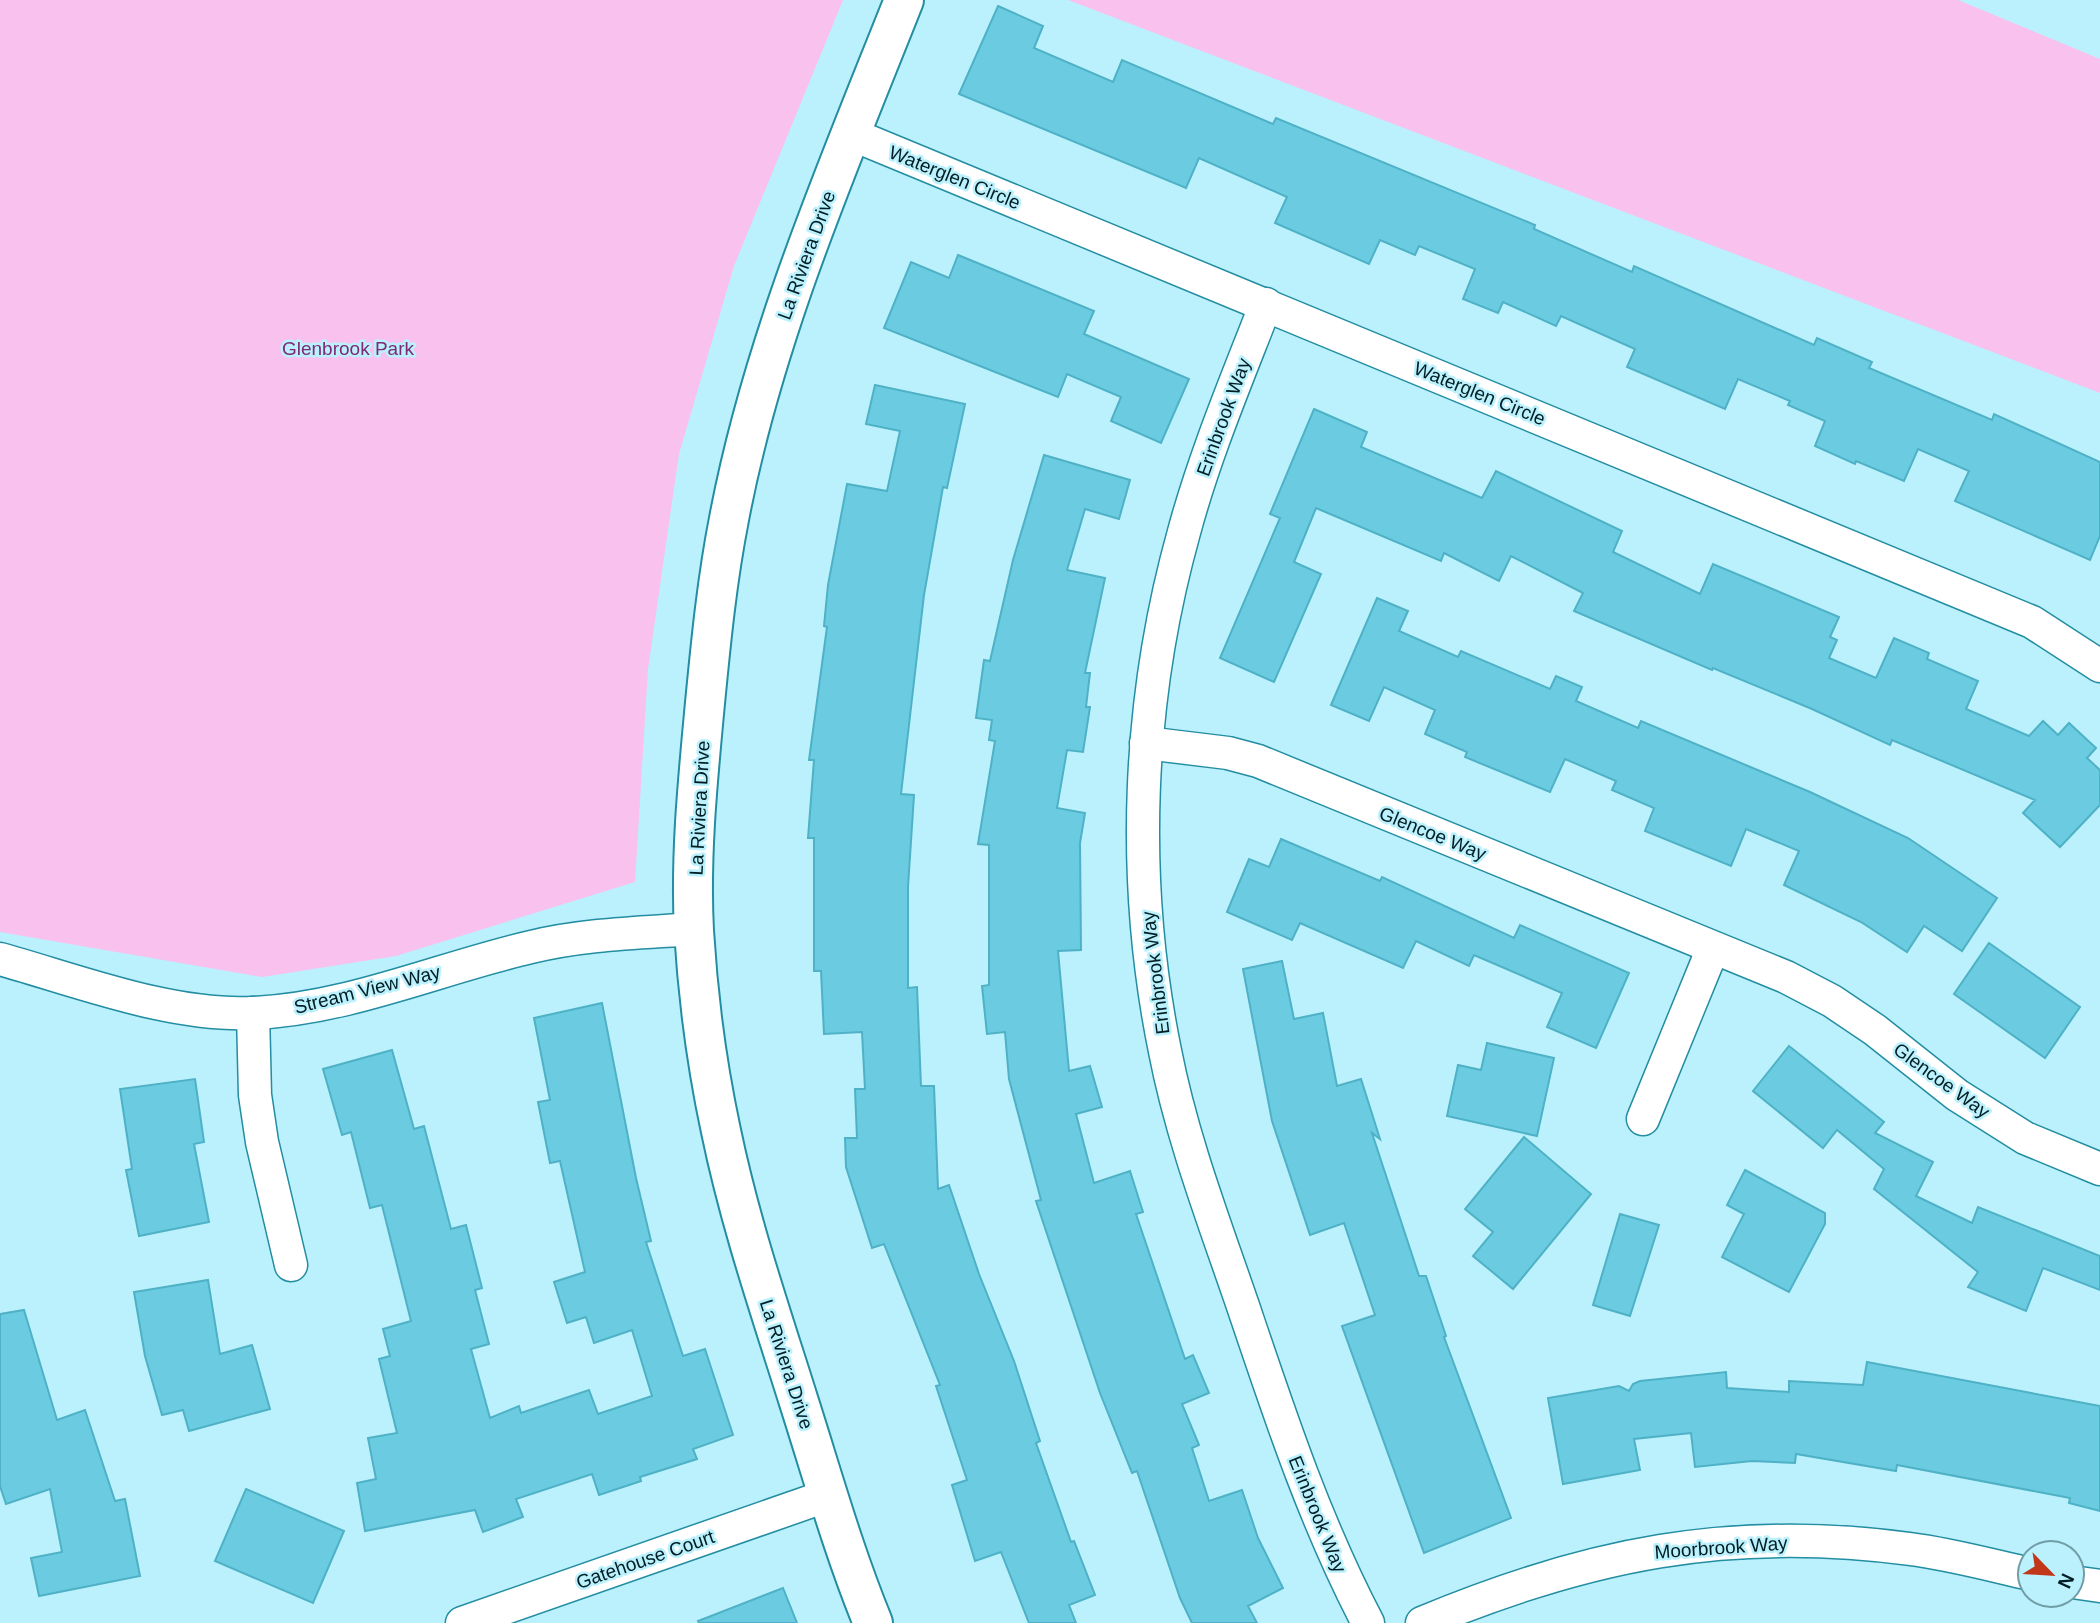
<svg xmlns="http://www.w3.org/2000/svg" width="2100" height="1623" font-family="Helvetica,sans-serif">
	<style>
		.green { fill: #f9c1ed }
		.building { fill: #6bcce1; stroke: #4eb1c5; stroke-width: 2 }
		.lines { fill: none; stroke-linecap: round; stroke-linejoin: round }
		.street-casing { stroke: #238da1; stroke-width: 35 }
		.secondary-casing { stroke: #238da1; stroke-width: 42 }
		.street { stroke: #fff; stroke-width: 32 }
		.secondary { stroke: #fff; stroke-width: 38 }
		.labels { text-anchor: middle; stroke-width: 5; stroke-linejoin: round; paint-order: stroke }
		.street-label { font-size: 19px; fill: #001e24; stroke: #bbf1fd }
		.park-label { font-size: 19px; fill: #802974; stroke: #bbf1fd }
	</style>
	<rect width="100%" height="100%" fill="#bbf1fd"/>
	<g class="green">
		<path d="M0 0H843L734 266 679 454 648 669 635 882 396 956 262 977 0 932Z"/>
		<path d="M1068 0H1958L2100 59V393Z"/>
	</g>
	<g class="building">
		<path d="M998 6 1043 26 1034 48 1113 82 1122 60 1273 124 1276 118 1535 225 1534 229 1632 272 1634 266 1814 345 1817 338 1872 362 1869 368 1992 420 1994 414 2100 462V536L2090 560 1955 501 1969 471 1918 449 1904 481 1856 461 1855 464 1815 446 1825 421 1788 405 1790 401 1738 379 1725 409 1627 367 1635 349 1561 316 1556 326 1503 302 1498 313 1463 299 1475 269 1419 246 1415 255 1380 240 1369 264 1275 223 1287 197 1199 158 1186 188 959 94Z"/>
		<path d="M958 255 1094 311 1084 334 1189 379 1161 443 1111 421 1121 397 1067 374 1058 397 884 328 911 262 949 278Z"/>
		<path d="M875 385 965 404 947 488 943 487 924 595 901 794 914 795 908 887V988L917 987 921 1086H934L938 1189 949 1185 979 1274 1014 1361 1040 1441 1036 1443 1071 1542 1074 1541 1095 1595 1069 1605 1076 1623H1029L1001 1552 975 1561 952 1485 967 1480 936 1386 940 1385 884 1244 872 1248 846 1167 845 1138H857L855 1089H865L862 1032 824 1034 821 971H814V838H808L814 760H809L827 627 824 626 828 585 847 484 887 491 900 431 866 424Z"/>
		<path d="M1314 409 1367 432 1361 447 1482 498 1496 471 1622 531 1613 552 1700 594 1713 564 1839 617 1830 637 1837 640 1829 658 1876 678 1894 638 1929 653 1927 659 1978 681 1966 709 2029 736 2043 721 2058 735 2069 723 2096 748 2087 758 2100 770V805L2060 847 2023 813 2035 800 1892 740 1890 745 1812 709 1713 668 1712 670 1574 611 1583 593 1511 556 1499 581 1444 553 1441 561 1316 508 1294 562 1321 574 1274 682 1220 658 1280 518 1270 514Z"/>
		<path d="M1044 455 1130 480 1119 519 1085 509 1067 570 1105 578 1085 673H1090L1086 707H1090L1083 752 1067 750 1057 808 1085 813 1080 843 1081 950 1058 951 1069 1071 1090 1066 1102 1107 1076 1114 1094 1183 1130 1171 1143 1212 1136 1214 1185 1359 1193 1355 1209 1393 1182 1404 1199 1445 1192 1448 1209 1501 1242 1490 1258 1538 1283 1588 1248 1606 1257 1623H1192L1180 1598 1137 1471 1132 1473 1100 1393 1036 1201 1041 1200 1009 1079 1005 1032 987 1034 982 986 989 985V845L978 844 995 741 989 740 992 720 976 718 984 660 990 661 1013 560Z"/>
		<path d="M1377 598 1408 611 1399 631 1458 657 1461 651 1550 689 1556 676 1582 687 1576 701 1638 728 1641 721 1810 792 1908 838 1997 898 1962 951 1924 926 1907 952 1861 922 1784 885 1799 851 1746 829 1731 866 1645 831 1654 808 1612 790 1616 781 1565 759 1550 792 1465 757 1467 752 1425 734 1435 710 1384 687 1369 721 1331 705Z"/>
		<path d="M1281 839 1380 881 1382 877 1514 938 1520 925 1629 973 1596 1048 1547 1027 1562 993 1474 955 1469 966 1416 941 1403 968 1300 923 1292 940 1227 912 1249 859 1269 867Z"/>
		<path d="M1989 943 2080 1007 2045 1058 1954 994Z"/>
		<path d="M1282 961 1294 1019 1323 1013 1337 1086 1361 1079 1380 1139 1372 1133 1419 1276H1426L1446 1336 1444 1337 1511 1518 1424 1553 1342 1326 1375 1315 1344 1223 1310 1235 1272 1121 1243 969Z"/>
		<path d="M602 1003 636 1178 651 1241 646 1242 683 1356 705 1349 733 1435 693 1449 697 1459 640 1477 641 1481 599 1495 592 1474 516 1499 523 1517 483 1532 475 1510 365 1531 357 1483 376 1479 368 1438 397 1433 379 1359 390 1356 383 1329 411 1321 382 1205 370 1208 351 1132 342 1135 323 1069 392 1050 414 1129 424 1126 451 1229 466 1225 482 1288 475 1290 489 1344 471 1349 490 1418 519 1406 521 1413 589 1390 598 1414 652 1396 632 1330 594 1343 586 1317 567 1323 554 1282 585 1272 560 1161 550 1163 538 1102 550 1100 534 1018Z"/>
		<path d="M1487 1043 1554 1058 1537 1136 1447 1116 1458 1065 1481 1070Z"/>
		<path d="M1789 1046 1884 1122 1875 1133 1933 1162 1916 1196 1972 1223 1978 1207 2100 1256V1290L2043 1268 2026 1311 1968 1287 1978 1272 1874 1189 1884 1169 1837 1130 1823 1148 1753 1091Z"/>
		<path d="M195 1079 204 1142 194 1144 209 1222 139 1236 126 1170 132 1169 120 1089Z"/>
		<path d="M1524 1137 1591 1194 1513 1289 1473 1256 1493 1232 1465 1209Z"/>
		<path d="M1745 1170 1825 1213V1224L1789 1292 1722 1257 1744 1214 1727 1205Z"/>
		<path d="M1620 1214 1659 1225 1630 1316 1593 1305Z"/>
		<path d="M208 1280 220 1354 252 1345 270 1409 189 1431 183 1410 162 1415 145 1356 134 1292Z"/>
		<path d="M24 1310 57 1420 85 1410 115 1501 125 1499 140 1576 39 1596 31 1558 62 1552 50 1489 6 1504 0 1486V1314Z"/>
		<path d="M1867 1362 2100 1406V1511L2069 1503 2070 1498 1897 1465 1896 1471 1796 1454 1795 1463 1752 1461 1695 1467 1691 1433 1634 1439 1640 1470 1563 1484 1548 1398 1619 1386 1629 1391 1633 1384 1640 1381 1726 1372 1727 1388 1789 1392V1381L1863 1385Z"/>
		<path d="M246 1489 344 1531 313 1603 215 1561Z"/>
		<path d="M783 1588 797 1623H699L698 1621Z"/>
	</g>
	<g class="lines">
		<defs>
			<g id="street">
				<path d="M851 134 2032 622 2100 666"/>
				<path d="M1266 304C1237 379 1205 454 1184 532 1137 700 1130 880 1165 1051 1182 1139 1215 1224 1244 1309 1280 1416 1315 1522 1368 1623"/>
				<path d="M1146 743 1228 753 1258 761 1786 977 1832 1001 1875 1030 1957 1095 2025 1138 2100 1169"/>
				<path d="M0 959C79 981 171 1017 253 1013 348 1009 440 968 531 947 585 934 639 933 694 929"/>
				<path d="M253 1013 255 1095 262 1142 291 1265"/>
				<path d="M1643 1119 1713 948"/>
				<path d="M2072 1582 2100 1586"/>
				<path d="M462 1623 829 1495"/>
				<path d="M1422 1623C1587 1554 1730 1525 1910 1549 1950 1554 1990 1565 2030 1574"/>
			</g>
			<path id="secondary" d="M873 1623C843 1550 822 1474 798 1399 770 1310 740 1223 721 1131 707 1066 698 997 694 931 690 855 698 778 705 703 711 641 717 580 729 519 763 339 837 169 904 0"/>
		</defs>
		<use href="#street" class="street-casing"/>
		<use href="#secondary" class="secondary-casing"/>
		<use href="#street" class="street"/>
		<use href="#secondary" class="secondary"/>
	</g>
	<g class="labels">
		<g class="street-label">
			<text transform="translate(955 177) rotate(22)" y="7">Waterglen Circle</text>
			<text transform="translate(806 255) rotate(-70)" y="7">La Riviera Drive</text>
			<text transform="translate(1480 393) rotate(22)" y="7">Waterglen Circle</text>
			<text transform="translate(1223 417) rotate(-70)" y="7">Erinbrook Way</text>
			<text transform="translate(699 808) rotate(-87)" y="7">La Riviera Drive</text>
			<text transform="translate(1433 833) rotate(22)" y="7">Glencoe Way</text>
			<text transform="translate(1155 973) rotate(-97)" y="7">Erinbrook Way</text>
			<text transform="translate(367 989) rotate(-14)" y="7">Stream View Way</text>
			<text transform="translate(1942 1080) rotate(36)" y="7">Glencoe Way</text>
			<text transform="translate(787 1364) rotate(72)" y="7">La Riviera Drive</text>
			<text transform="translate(1318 1514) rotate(68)" y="7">Erinbrook Way</text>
			<text transform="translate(1721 1547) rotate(-4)" y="7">Moorbrook Way</text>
			<text transform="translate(645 1559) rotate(-19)" y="7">Gatehouse Court</text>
		</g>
		<g class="park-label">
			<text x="348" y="355">Glenbrook Park</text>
		</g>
	</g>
	<g transform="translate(2051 1574) rotate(115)"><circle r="33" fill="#bbf1fd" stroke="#709da6" stroke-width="2"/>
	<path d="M0-5L12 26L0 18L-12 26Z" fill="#c23719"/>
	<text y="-10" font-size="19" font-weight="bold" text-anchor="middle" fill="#001e24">N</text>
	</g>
</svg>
